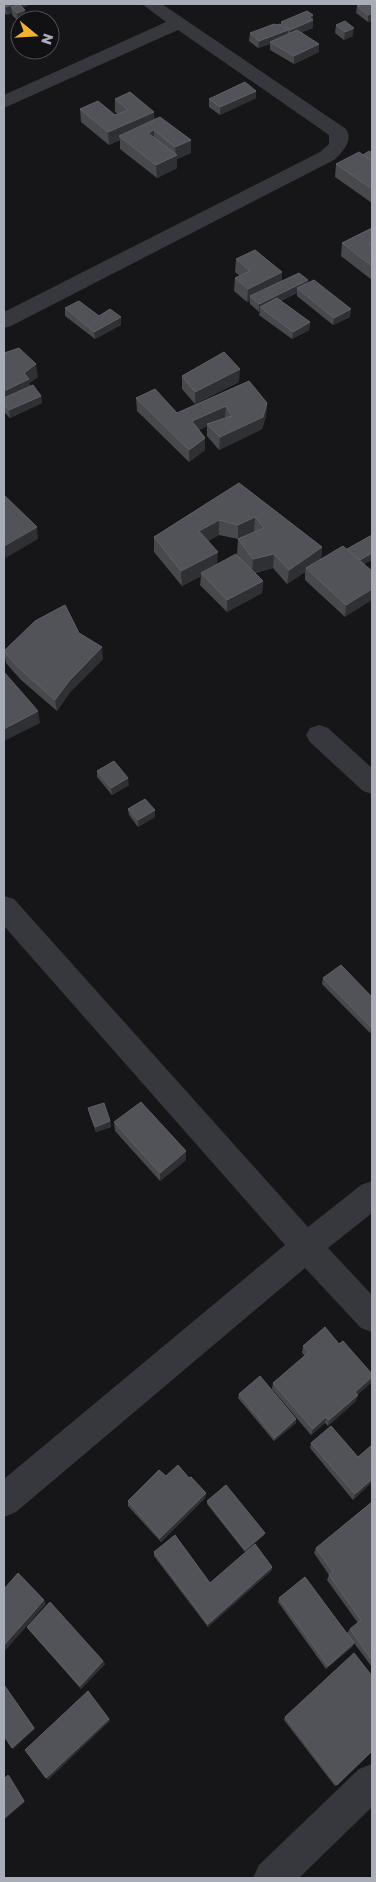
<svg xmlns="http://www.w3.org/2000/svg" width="376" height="1882" font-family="'Golos Text',sans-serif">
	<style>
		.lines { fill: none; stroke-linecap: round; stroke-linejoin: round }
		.minor { fill: #37383d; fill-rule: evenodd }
		.wall { fill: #47494d; fill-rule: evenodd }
		.shaded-wall { fill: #2f3033 }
		.building { fill: #525359; stroke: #5f6168 }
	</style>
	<rect width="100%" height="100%" fill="#161618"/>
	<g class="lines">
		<g class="minor">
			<path d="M142 4H162L346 129C354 141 342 152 334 160L11 326 4 328V312L320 152 329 144V135L178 30 4 108V95L166 22Z"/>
			<path d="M319 725 328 728 372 768V794L363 791 310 742 306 735 310 728Z"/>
			<path d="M4 896 14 899 308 1227 361 1185 372 1181V1213L328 1248 372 1295V1332L361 1328 305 1268 16 1512 4 1517V1479L285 1245 4 926Z"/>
			<path d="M372 1764V1807L299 1878H253L259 1865 359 1769Z"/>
		</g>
	</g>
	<g class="wall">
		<path d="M4 4H30L22 8 26 18 18 21 12 15V13L7 15 4 13Z"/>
		<path d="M372 4V21L368 22 356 13 357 6Z"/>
		<path d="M312 20H313V28L302 32 319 52 294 64 270 50V44L258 48 249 41 250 33 281 24V22Z"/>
		<path d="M336 25 353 36 344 40 335 33Z"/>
		<path d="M256 91V98L220 115 209 107V99Z"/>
		<path d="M115 99 155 119 191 140V153L177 159V168L157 178 120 149V140L109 145 81 122 80 109 115 115 118 114 115 112Z"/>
		<path d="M372 153V203L335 177 336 164 363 155Z"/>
		<path d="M372 228V280L341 256 342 243Z"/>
		<path d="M236 259 282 281 308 280V283L350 317 333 325 297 296V293L281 301 310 322 309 330 292 339 259 315 260 312H259L250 304V301L247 302 234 291 235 278 240 276 235 272Z"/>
		<path d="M65 308 99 316 121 325 95 339 65 316Z"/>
		<path d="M4 353 38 377 29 383 30 386 41 396 42 403 10 418 4 412Z"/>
		<path d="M182 376 239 382 195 404 182 389Z"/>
		<path d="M249 381 267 403 266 416 262 429 219 450 207 436V426L199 430 205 438V450L189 462 137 411 136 398 177 413Z"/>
		<path d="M239 483 322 547 321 559 364 564 345 617 305 580V572L287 584 273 568 255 573 263 581 262 593 227 612 200 585 201 576 182 586 154 552V537ZM219 535 238 539 237 554 242 560 217 564 208 541Z"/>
		<path d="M79 633 103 659 70 692 57 711 20 679 6 663 4 651Z"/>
		<path d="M97 771 129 785 112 795 97 777Z"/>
		<path d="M128 809 155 810V817L138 827 129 815Z"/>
		<path d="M323 978 372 997V1031L370 1033 322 984Z"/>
		<path d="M88 1108 110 1121 111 1127 96 1132 89 1113Z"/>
		<path d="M114 1122 186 1160 160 1181 115 1131Z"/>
		<path d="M303 1346 372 1382 357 1395 356 1401 328 1426 325 1423 311 1435 272 1389 273 1383 305 1356 302 1353Z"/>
		<path d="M239 1394 296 1423 274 1441 238 1398Z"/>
		<path d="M311 1443 358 1457 372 1445V1482L353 1500 310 1448Z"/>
		<path d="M166 1476 189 1478 206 1493 205 1498 161 1542 128 1506V1501Z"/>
		<path d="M207 1501 265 1533 264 1535 245 1552 207 1504Z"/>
		<path d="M372 1502V1667L354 1643 352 1647 326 1669 278 1602 279 1598 347 1633 350 1629 358 1623 327 1580 329 1575 314 1553 316 1548Z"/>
		<path d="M154 1552 210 1583 272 1567 271 1571 208 1627 154 1556Z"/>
		<path d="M27 1627 103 1661 105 1664 81 1689 29 1630Z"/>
		<path d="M285 1717 337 1785 335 1786 284 1720Z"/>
	</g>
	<g class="shaded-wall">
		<path d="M14 4H30L15 11 11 7 12 13 7 15 6 7Z"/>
		<path d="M25 10 26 18 18 21 17 13Z"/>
		<path d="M372 13V21L368 22V15Z"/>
		<path d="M313 15V28L290 37V30L309 17Z"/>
		<path d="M354 28 353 36 344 40 345 32Z"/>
		<path d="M288 30V38L270 42V44L258 48 259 41Z"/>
		<path d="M319 44V52L294 64V56Z"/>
		<path d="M256 91V98L220 115V107Z"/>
		<path d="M154 112 155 125 119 136 120 140 109 145 108 132Z"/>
		<path d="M154 130V143L148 133Z"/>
		<path d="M191 140V153L177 159V168L157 178 156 165 176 156 175 147Z"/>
		<path d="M282 272V285L250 296V301L247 302 248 289Z"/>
		<path d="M308 280 307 288H297V293L263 310 260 307V312H259V304Z"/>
		<path d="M351 309 350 317 333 325 334 318Z"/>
		<path d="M121 317V325L95 339 94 332Z"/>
		<path d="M310 322 309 330 292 339 293 332Z"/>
		<path d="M36 364 38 377 29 383 30 392 4 404V391L24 373Z"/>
		<path d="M240 369 239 382 195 404V392Z"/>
		<path d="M41 396 42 403 10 418 9 410Z"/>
		<path d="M267 403 266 416 262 429 219 450 220 437Z"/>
		<path d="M226 406 225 418 207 424V426L192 433V421Z"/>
		<path d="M205 438V450L189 462V450Z"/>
		<path d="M255 517 254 532 238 539V525Z"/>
		<path d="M219 520V535L199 546V531Z"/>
		<path d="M37 527 38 539 4 559V546Z"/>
		<path d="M322 547 321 562 306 568 305 572 287 584 289 570Z"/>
		<path d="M218 552 217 567 201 573V576L182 586 181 571Z"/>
		<path d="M372 553V560L355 569 356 562Z"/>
		<path d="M274 554 273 568 252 573 253 559Z"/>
		<path d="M263 581 262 593 227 612V600Z"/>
		<path d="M372 589V600L345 617 346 605Z"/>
		<path d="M102 647 103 659 70 692 57 711 55 700 69 681Z"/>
		<path d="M38 711 40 723 4 741V729Z"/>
		<path d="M128 778 129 785 112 795 111 788Z"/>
		<path d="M155 810V817L138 827V820Z"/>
		<path d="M372 1026V1031L370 1033 371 1027Z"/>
		<path d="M110 1121 111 1127 96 1132 95 1127Z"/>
		<path d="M186 1151V1160L160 1181V1173Z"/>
		<path d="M372 1377V1382L353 1398 355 1392Z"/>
		<path d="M358 1395 356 1401 328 1426 329 1420Z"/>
		<path d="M326 1417 325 1423 311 1435 313 1429Z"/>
		<path d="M296 1419V1423L274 1441 275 1438Z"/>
		<path d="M372 1479V1482L353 1500 355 1494Z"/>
		<path d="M206 1493 205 1498 161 1542 160 1538Z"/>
		<path d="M265 1533 264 1535 245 1552V1550Z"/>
		<path d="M272 1567 271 1571 208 1627V1624Z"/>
		<path d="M44 1600 46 1604 4 1652V1645Z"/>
		<path d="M354 1643 352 1647 326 1669 328 1666Z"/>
		<path d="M103 1661 105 1664 81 1689 80 1686Z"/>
		<path d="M4 1684 35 1729 13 1749 12 1748Z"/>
		<path d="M109 1719 110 1721 48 1780 46 1778Z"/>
		<path d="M8 1775 10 1776 25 1802 4 1820Z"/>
	</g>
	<g class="building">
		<path d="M4 4H14L6 7 4 5Z"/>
		<path d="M19 4 25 10 17 13 11 7Z"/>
		<path d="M362 4H372V13L368 15 357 6Z"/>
		<path d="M307 11 313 15 309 17 313 20 290 30 281 22Z"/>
		<path d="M345 21 354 28 345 32 336 25Z"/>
		<path d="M274 24 277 25 280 24 288 30 259 41 250 33Z"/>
		<path d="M297 30 319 44 294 56 270 42Z"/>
		<path d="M245 82 256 91 220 107 209 99Z"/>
		<path d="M130 92 154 112 108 132 80 109 98 101 115 115 128 110 115 99Z"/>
		<path d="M160 117 191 140 175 147 154 130 148 133 177 155 156 165 119 136Z"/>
		<path d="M369 151 372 153V161L363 155Z"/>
		<path d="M359 152 372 161V189L336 164Z"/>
		<path d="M372 228V243L369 245 372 247V266L342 243Z"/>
		<path d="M255 250 282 272 248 289 235 278 250 271 236 259Z"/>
		<path d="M299 273 308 280 259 304 250 296Z"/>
		<path d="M314 280 351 309 334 318 297 288Z"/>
		<path d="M277 298 310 322 293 332 260 307Z"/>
		<path d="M79 301 99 316 110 309 121 317 94 332 65 308Z"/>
		<path d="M19 348 36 364 24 373 29 379 4 391V353Z"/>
		<path d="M224 352 240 369 195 392 182 376Z"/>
		<path d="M249 381 267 403 263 417 220 437 207 424 232 416 226 406 192 421 205 438 189 450 136 398 155 389 177 413Z"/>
		<path d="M33 385 41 396 9 410 4 405V398Z"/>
		<path d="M239 483 322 547 289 570 274 554 253 559 238 539 264 528 255 517 238 525 219 520 199 531 218 552 181 571 154 537Z"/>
		<path d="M4 495 37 527 4 546Z"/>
		<path d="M372 535V553L360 560 347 549Z"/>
		<path d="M343 546 372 571V589L346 605 306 568Z"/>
		<path d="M236 554 263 581 227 600 201 573Z"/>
		<path d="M65 605 79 633 102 647 69 681 55 700 18 667 4 651 35 621Z"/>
		<path d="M4 672 38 711 4 729Z"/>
		<path d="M114 761 128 778 111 788 97 771Z"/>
		<path d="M145 799 155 810 138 820 128 809Z"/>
		<path d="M341 965 372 997V1026L371 1027 323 978Z"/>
		<path d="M141 1102 186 1151 160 1173 114 1122Z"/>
		<path d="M104 1103 110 1121 95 1127 88 1108Z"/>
		<path d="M325 1327 339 1344 343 1341 372 1374V1377L355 1392 358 1395 329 1420 326 1417 313 1429 273 1383 309 1352 303 1346Z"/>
		<path d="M260 1376 296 1419 275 1438 239 1394Z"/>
		<path d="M331 1426 358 1457 372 1445V1479L355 1494 311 1443Z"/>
		<path d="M178 1465 189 1478 191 1477 206 1493 160 1538 128 1501 159 1470 166 1476Z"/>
		<path d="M226 1485 265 1533 245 1550 207 1501Z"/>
		<path d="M372 1502V1660L350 1629 361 1620 329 1575 333 1572 316 1548Z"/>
		<path d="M175 1535 210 1583 255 1544 272 1567 208 1624 154 1552Z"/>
		<path d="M18 1573 44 1600 4 1645V1589Z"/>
		<path d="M305 1577 354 1643 328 1666 279 1598Z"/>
		<path d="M50 1602 103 1661 80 1686 27 1627Z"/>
		<path d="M354 1653 372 1676V1751L337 1785 285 1717Z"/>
		<path d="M4 1685 34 1728 12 1748 4 1736Z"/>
		<path d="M88 1691 109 1719 46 1778 25 1750Z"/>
		<path d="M8 1775 24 1801 4 1818V1779Z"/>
	</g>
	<rect width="376" height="1882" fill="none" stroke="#a8adb8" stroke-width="10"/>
	<g transform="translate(35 35) rotate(108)"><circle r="24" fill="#111113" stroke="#4d4f55"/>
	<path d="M0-4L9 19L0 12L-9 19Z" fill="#f2b134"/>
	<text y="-8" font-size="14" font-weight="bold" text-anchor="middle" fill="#a8adb8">N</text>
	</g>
</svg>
